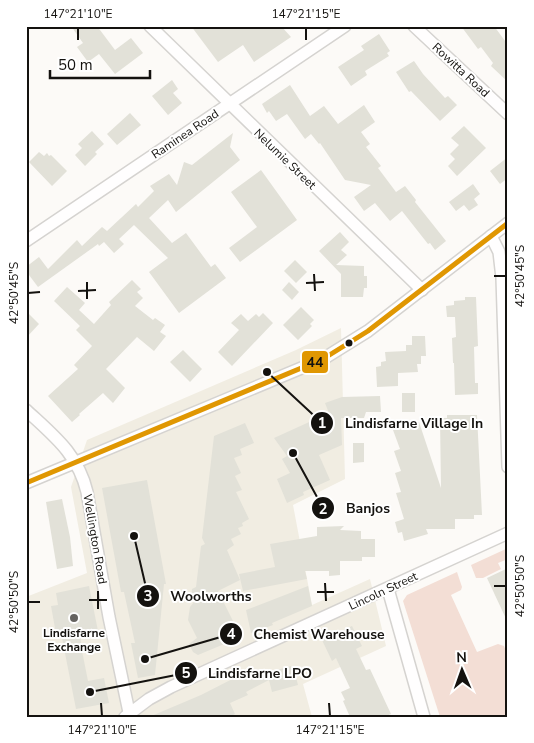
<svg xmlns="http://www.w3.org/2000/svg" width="534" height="743" font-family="'Nunito Sans',sans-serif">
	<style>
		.built { fill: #f1ede2 }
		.green { fill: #f3ded5 }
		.building { fill: #e2e1d8 }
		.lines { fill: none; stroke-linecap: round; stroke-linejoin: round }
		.street-casing { stroke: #d5d3d0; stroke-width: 14 }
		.street { stroke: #fffefe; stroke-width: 11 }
		.bus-1-casing { stroke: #fff; stroke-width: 9 }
		.bus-1 { stroke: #e09702; stroke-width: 5 }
		.ticks { fill: none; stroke: #14120f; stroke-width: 2 }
		.bus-dot { fill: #14120f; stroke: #fff; stroke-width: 2 }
		.poi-dot { fill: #656360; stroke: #fff; stroke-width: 2 }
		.labels { text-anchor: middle; stroke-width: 4; stroke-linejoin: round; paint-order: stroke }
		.street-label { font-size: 12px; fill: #14120f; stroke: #fff }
		.poi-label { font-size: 12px; font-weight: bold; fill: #14120f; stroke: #fff }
		.leader { fill: none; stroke: #14120f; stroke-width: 2 }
		.callout-dot { fill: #14120f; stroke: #fff; stroke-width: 2 }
		.mark-label { font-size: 15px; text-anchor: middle; font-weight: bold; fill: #fff }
		.callout-label { font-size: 14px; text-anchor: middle; font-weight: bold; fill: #14120f; stroke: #fff; stroke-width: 4; stroke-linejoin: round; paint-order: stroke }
		.line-badge { stroke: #fff; stroke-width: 2 }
		.pale-badge-label { font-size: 14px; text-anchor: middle; font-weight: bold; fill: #111 }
		.neatline { fill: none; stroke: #14120f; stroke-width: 2 }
		.ticks-label { font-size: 12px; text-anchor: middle; fill: #14120f }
	</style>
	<rect width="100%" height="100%" fill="#fcfaf7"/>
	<path class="built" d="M341 328 345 479 293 505 312 605 370 579 386 646 303 684 312 717H26V597L87 573 71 487 87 440 296 350Z"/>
	<g class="green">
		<path d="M508 548V559L498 563 501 569 483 578H476L471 565Z"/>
		<path d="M457 572 462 587 461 590 451 595 477 652 498 644 504 646 508 656V717H440L403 601 407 595Z"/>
	</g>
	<g class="building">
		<path d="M71 26H97L115 50 131 38 143 53 115 74 99 54 88 62 77 47 83 43Z"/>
		<path d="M191 26H281L291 37 254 62 243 45 218 62Z"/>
		<path d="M461 26H494L508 45V82L491 66 493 63 481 47 478 49Z"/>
		<path d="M379 34 390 51 387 53 389 56 365 71 367 75 351 86 338 67 364 50 361 46Z"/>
		<path d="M414 61 423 74 445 98 448 96 457 105 440 121 411 91 409 92 396 72Z"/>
		<path d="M172 80 178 89 173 93 182 103 168 115 152 96Z"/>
		<path d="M290 85 310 116 324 106 338 124 364 105 375 122 361 132 370 144 366 147 381 166 378 168 396 192 405 186 416 200 415 202 446 241 435 250 430 243 428 244 402 211 390 221 375 203 364 211 354 197 371 185 345 180 320 143 319 144 311 134 305 139 287 114 276 121 269 111 267 113 262 104Z"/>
		<path d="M130 113 141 125 117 145 107 134Z"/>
		<path d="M464 126 486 148 457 176 448 166 455 159 450 154 459 145 451 138Z"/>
		<path d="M92 131 104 144 95 152 97 154 85 166 75 155 82 148 78 144Z"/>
		<path d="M233 133 230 147 240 160 176 212 168 200 149 218 172 243 186 233 211 267 215 264 226 278 179 313 149 272 168 258 134 225 119 239 124 244 114 253 104 242 99 246 98 244 38 287 26 271V267L39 257 48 269 77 240 82 246 102 227 107 231 136 204 138 207 154 191 150 186 169 174 177 185 184 162 192 165Z"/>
		<path d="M39 152 44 156 47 153 49 156 51 155 67 171 52 186 29 162Z"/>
		<path d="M508 157V178L500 184 490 171Z"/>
		<path d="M261 170 297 220 240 262 229 248 257 227 231 192Z"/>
		<path d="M473 184 480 194 474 199 478 205 469 211 464 205 456 211 449 202Z"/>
		<path d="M340 232 349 242 341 250 347 255 336 265 364 266V276H367V288H364L363 297H341V274L319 251Z"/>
		<path d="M295 260 307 272 296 283 284 271Z"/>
		<path d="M132 280 141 289 137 292 143 298 135 306 153 320 155 318 165 325 160 332 166 336 154 351 137 337 106 369 125 388 113 403 103 393 79 414 80 415 72 422 48 396 78 369 74 365 92 346 76 330 80 326 54 301 67 287 85 303 79 310 94 324 111 305 109 302Z"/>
		<path d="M289 282 299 292 292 300 282 290Z"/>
		<path d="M465 297H476L478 346 474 347 475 383H478V394L455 395 454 363H453L452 338 456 337 455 317H447L446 306 454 305V301L465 300Z"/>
		<path d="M301 307 314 320 310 324 312 326 298 340 283 325Z"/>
		<path d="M26 311 39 324 26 338Z"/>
		<path d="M263 313 273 323 232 366 218 352 239 330 231 323 241 314 248 321 256 314 259 317Z"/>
		<path d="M412 336H425L426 356H421V364H417L418 372 398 373V386L377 387 376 367 381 366V362L386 361 385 352 406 351V345H412Z"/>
		<path d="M183 350 202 369 190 382 170 362Z"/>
		<rect x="402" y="393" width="13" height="19"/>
		<path d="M380 396 381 412H366L364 418H341L342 445 319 455 330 480 303 492 304 495 287 503 277 479 290 473 282 459 287 456 274 438 329 413 325 403 342 397Z"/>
		<path d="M447 415H477L482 515H474V519H455V529H426L428 534 404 541 402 532 398 533 395 522 404 519 396 493 401 492 395 473 401 471 394 451 400 449 393 430 419 422 441 488 440 418H447Z"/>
		<path d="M245 423 254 443 240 449 242 455 234 458 241 473 235 476 242 490 236 492 249 519 242 523 243 526 238 528 241 534 231 539 234 545 227 550 240 580 218 591 241 637 198 655 193 652 189 644 197 638 188 620 190 607 194 602 191 597 192 589 196 587 201 546 205 544 202 538 214 436Z"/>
		<path d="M353 443H364V462L353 463Z"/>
		<path d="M147 480 166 584H164L155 675 138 678 131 643H135L124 592H121L102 488Z"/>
		<path d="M62 499 70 537 73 566 57 569 46 502Z"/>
		<path d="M344 526 340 530 361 531V539H375V557H362V561H340V575L329 576V571H305L307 579 243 591 239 574 275 567 270 544 317 536V527Z"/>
		<path d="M508 568V623L487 578Z"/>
		<path d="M89 586 98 631 80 634 82 651 88 681 104 678 109 703 76 709 62 638 57 639 51 606 58 605 56 593Z"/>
		<path d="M308 586 312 606 272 623 273 625 251 633 246 610Z"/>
		<path d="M352 626 362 646 356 649 366 670 370 669 391 714 384 717H350L343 701 345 700 341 692 350 688 336 658 332 661 322 640Z"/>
		<path d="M291 666 292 670 294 669 298 685 272 692 269 680 246 692 248 695 230 703 235 714 230 717H149L201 695 248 671 251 677Z"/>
	</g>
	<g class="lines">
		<defs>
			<g id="street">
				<path d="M150 26 422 290"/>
				<path d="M414 26 508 114"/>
				<path d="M491 236 499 252 502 278 508 467"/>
				<path d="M26 241 345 26"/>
				<path d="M26 410C54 436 78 454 87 492L109 617 130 717"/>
				<path d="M26 483 323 359 368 331 508 223"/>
				<path d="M388 589 424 717"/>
				<path d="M125 717 149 699 171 687 508 533"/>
			</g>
		</defs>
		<use href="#street" class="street-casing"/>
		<use href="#street" class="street"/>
		<defs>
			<path id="bus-1" d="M26 483 323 359 368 331 508 223"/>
		</defs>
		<use href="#bus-1" class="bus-1-casing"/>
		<use href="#bus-1" class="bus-1"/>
	</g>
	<path class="ticks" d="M78 28V40M306 28V40M314 274 315 291M494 276H506M87 282V299M306 283 324 282M78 291 96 290M28 293 40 292M325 583 326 601M494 586H506M98 591V609M317 592H334M89 600H107M28 602H40M101 703 102 716M329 703 330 716"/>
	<circle class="bus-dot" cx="349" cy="343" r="4.5"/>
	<circle class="poi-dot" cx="74" cy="618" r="5"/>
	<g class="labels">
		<g class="street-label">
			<text transform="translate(461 70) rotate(43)" y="4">Rowitta Road</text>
			<text transform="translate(185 134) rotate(-34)" y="4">Raminea Road</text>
			<text transform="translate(285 159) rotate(44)" y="4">Nelumie Street</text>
			<text transform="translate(95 539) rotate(80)" y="4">Wellington Road</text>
			<text transform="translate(383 591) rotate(-25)" y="4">Lincoln Street</text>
		</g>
		<g class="poi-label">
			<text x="74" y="637">Lindisfarne<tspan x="74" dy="14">Exchange</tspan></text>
		</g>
	</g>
	<path class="leader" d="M267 372L322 423M293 453L323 508M134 536L148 596M145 659L231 634M90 692L186 673"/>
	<g class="callout-dot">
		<circle cx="267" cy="372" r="5"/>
		<circle cx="293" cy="453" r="5"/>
		<circle cx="134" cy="536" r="5"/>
		<circle cx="145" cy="659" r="5"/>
		<circle cx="90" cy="692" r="5"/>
		<circle cx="322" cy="423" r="12"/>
		<circle cx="323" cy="508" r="12"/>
		<circle cx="148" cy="596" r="12"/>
		<circle cx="231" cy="634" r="12"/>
		<circle cx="186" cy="673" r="12"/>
	</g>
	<g class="mark-label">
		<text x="322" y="428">1</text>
		<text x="323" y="514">2</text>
		<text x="148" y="601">3</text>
		<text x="231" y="639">4</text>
		<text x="186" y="678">5</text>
	</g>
	<g class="callout-label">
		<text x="414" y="428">Lindisfarne Village In</text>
		<text x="368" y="513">Banjos</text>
		<text x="211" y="601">Woolworths</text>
		<text x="319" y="639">Chemist Warehouse</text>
		<text x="260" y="678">Lindisfarne LPO</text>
	</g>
	<rect class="line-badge" x="301" y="350" width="28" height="24" rx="5" fill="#e09702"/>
	<g class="pale-badge-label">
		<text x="315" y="367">44</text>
	</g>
	<rect width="534" height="743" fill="none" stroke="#ffffff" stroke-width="55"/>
	<g transform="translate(462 670) rotate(358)" stroke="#ffffff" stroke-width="4" paint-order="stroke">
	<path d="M0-4L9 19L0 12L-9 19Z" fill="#14120f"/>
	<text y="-8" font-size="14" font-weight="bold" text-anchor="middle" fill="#14120f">N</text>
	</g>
	<path d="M50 70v8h100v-8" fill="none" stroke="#14120f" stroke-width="2.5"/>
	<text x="58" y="70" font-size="15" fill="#14120f" stroke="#ffffff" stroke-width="4" paint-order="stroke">50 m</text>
	<rect x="28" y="28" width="478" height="688" class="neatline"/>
	<g class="ticks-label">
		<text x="78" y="18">147°21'10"E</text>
		<text x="306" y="18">147°21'15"E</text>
		<text transform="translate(520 276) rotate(-90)" y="4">42°50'45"S</text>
		<text transform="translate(14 293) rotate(-90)" y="4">42°50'45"S</text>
		<text transform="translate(520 586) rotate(-90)" y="4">42°50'50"S</text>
		<text transform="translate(14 602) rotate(-90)" y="4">42°50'50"S</text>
		<text x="102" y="734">147°21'10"E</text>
		<text x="330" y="734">147°21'15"E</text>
	</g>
</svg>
